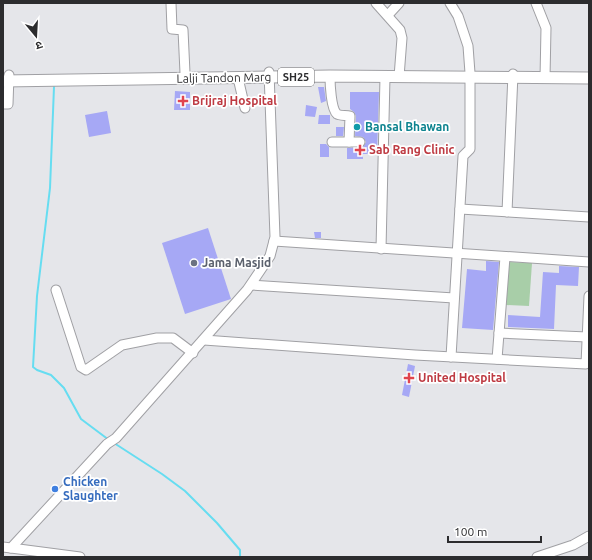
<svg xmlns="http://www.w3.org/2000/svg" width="592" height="560" font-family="Ubuntu,'Noto Sans Devanagari',sans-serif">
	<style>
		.green { fill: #a8cea8 }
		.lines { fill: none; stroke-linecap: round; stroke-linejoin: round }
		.stream { stroke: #66ddf1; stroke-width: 2 }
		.building { fill: #a6a8f5 }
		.minor-casing { stroke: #a0a0a4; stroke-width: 11 }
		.major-casing { stroke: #a0a0a4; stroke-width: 13 }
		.minor { stroke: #fff; stroke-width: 9 }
		.major { stroke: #fff; stroke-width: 11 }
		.health-dot { fill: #e0444e; stroke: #fff; stroke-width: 1.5 }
		.culture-dot { fill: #0f9aa8; stroke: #fff; stroke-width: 1.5 }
		.worship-dot { fill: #6b7280; stroke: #fff; stroke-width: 1.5 }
		.shop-dot { fill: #3f7fe0; stroke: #fff; stroke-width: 1.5 }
		.labels { text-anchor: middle; stroke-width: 3.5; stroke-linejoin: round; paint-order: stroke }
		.shield { fill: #fff; stroke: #6b6b6d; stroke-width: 1 }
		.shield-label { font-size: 11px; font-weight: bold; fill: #2c2c2e }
		.street-label { font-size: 12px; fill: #2c2c2e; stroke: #fff }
		.health-label { font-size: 12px; font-weight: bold; fill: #be3a42; stroke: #fff; text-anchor: start }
		.culture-label { font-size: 12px; font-weight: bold; fill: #0d838f; stroke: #fff; text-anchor: start }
		.worship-label { font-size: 12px; font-weight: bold; fill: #5b616d; stroke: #fff; text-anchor: start }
		.shop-label { font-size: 12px; font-weight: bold; fill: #366cbe; stroke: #fff; text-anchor: start }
	</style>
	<rect width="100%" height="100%" fill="#e5e6ea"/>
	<path class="green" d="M509 262 532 263 529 306 506 305Z"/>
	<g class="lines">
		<g class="stream">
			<path d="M54 87 50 188 37 296 33 367 37 370 51 375 64 388 81 419 109 440"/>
			<path d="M114 443 162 474 185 491 217 523 240 550V557"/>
		</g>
	</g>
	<g class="building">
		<path d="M318 87H324L326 101 321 103Z"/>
		<path d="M175 91 190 92V110H174Z"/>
		<path d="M350 92H379L377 154H363V159H347V148L363 147 366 142 363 137 355 136 356 116 354 112 350 109Z"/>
		<path d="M306 105 317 107 315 117 305 116Z"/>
		<path d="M107 111 111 133 89 137 85 115Z"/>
		<path d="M319 115H330V124H318Z"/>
		<path d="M336 127H344L343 136H336Z"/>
		<path d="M320 144H326L329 147V157H320Z"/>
		<path d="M208 228 231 299 185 314 162 243Z"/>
		<path d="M314 232H321V238H315Z"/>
		<path d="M486 261 499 262 493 330 462 328 467 269 486 271Z"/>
		<path d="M559 266 579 267 578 286 556 285 554 329 508 327V315L540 317 543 272 559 273Z"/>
		<path d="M408 364 415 366 409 397 402 395Z"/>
	</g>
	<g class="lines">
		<defs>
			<g id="minor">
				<path d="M171 3 172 29 183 30 185 73"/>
				<path d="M376 3 400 30 402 38 399 77"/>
				<path d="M450 3 458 16 468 46 470 73V149L463 156 451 357"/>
				<path d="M536 3 546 28 545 78"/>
				<path d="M388 15 399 3"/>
				<path d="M330 76C330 84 331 109 337 114 340 116 346 115 350 116L349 142"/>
				<path d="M238 78 245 108"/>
				<path d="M3 104H8L9 75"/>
				<path d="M332 142H360"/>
				<path d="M460 209 589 217"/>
				<path d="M507 212 513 74"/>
				<path d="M274 241 589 262"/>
				<path d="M381 249 385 77"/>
				<path d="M251 285 454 298"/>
				<path d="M56 290 81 367 86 370 122 345 157 338H173L193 353"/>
				<path d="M499 333 587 337"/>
				<path d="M204 340 415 355 586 364 589 296"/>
				<path d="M497 359 505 257"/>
				<path d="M3 547 11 548 107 444 116 438 247 290 270 256 275 237 269 72"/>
				<path d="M11 548 80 557"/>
				<path d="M537 557 573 545 589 536"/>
			</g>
			<path id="major" d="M3 81 330 76 589 78"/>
		</defs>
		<use href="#minor" class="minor-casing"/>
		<use href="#major" class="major-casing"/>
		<use href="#minor" class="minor"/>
		<use href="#major" class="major"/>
	</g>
	<g class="health-dot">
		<path d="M181 95h4v4h4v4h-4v4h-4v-4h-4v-4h4z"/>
		<path d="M358 144h4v4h4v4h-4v4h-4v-4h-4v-4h4z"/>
		<path d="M407 372h4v4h4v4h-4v4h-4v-4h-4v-4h4z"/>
	</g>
	<circle class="culture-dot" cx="357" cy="127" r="4"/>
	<circle class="worship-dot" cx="194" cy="263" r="4"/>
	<circle class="shop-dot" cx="55" cy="489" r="4"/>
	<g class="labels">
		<rect class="shield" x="278" y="68" width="36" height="18" rx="3"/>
		<g class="shield-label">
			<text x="296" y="81">SH25</text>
		</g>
		<g class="street-label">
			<text transform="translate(224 78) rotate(-1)" y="4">Lalji Tandon Marg</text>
		</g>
		<g class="health-label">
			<text x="192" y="105">Brijraj Hospital</text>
			<text x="369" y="154">Sab Rang Clinic</text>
			<text x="418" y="382">United Hospital</text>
		</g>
		<g class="culture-label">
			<text x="365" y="131">Bansal Bhawan</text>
		</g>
		<g class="worship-label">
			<text x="202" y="267">Jama Masjid</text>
		</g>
		<g class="shop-label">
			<text x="63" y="486">Chicken<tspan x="63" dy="14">Slaughter</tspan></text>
		</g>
	</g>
	<rect width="592" height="560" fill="none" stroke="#2c2c2e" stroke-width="8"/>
	<g transform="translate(36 36) rotate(162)" stroke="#ffffff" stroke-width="3" paint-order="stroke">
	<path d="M0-3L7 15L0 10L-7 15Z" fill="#2c2c2e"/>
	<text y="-6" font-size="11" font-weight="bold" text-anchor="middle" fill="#2c2c2e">उ</text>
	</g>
	<path d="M448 536v6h93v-6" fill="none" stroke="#2c2c2e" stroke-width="2"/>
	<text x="454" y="536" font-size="12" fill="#2c2c2e" stroke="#ffffff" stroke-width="3" paint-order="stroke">100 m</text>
</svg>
